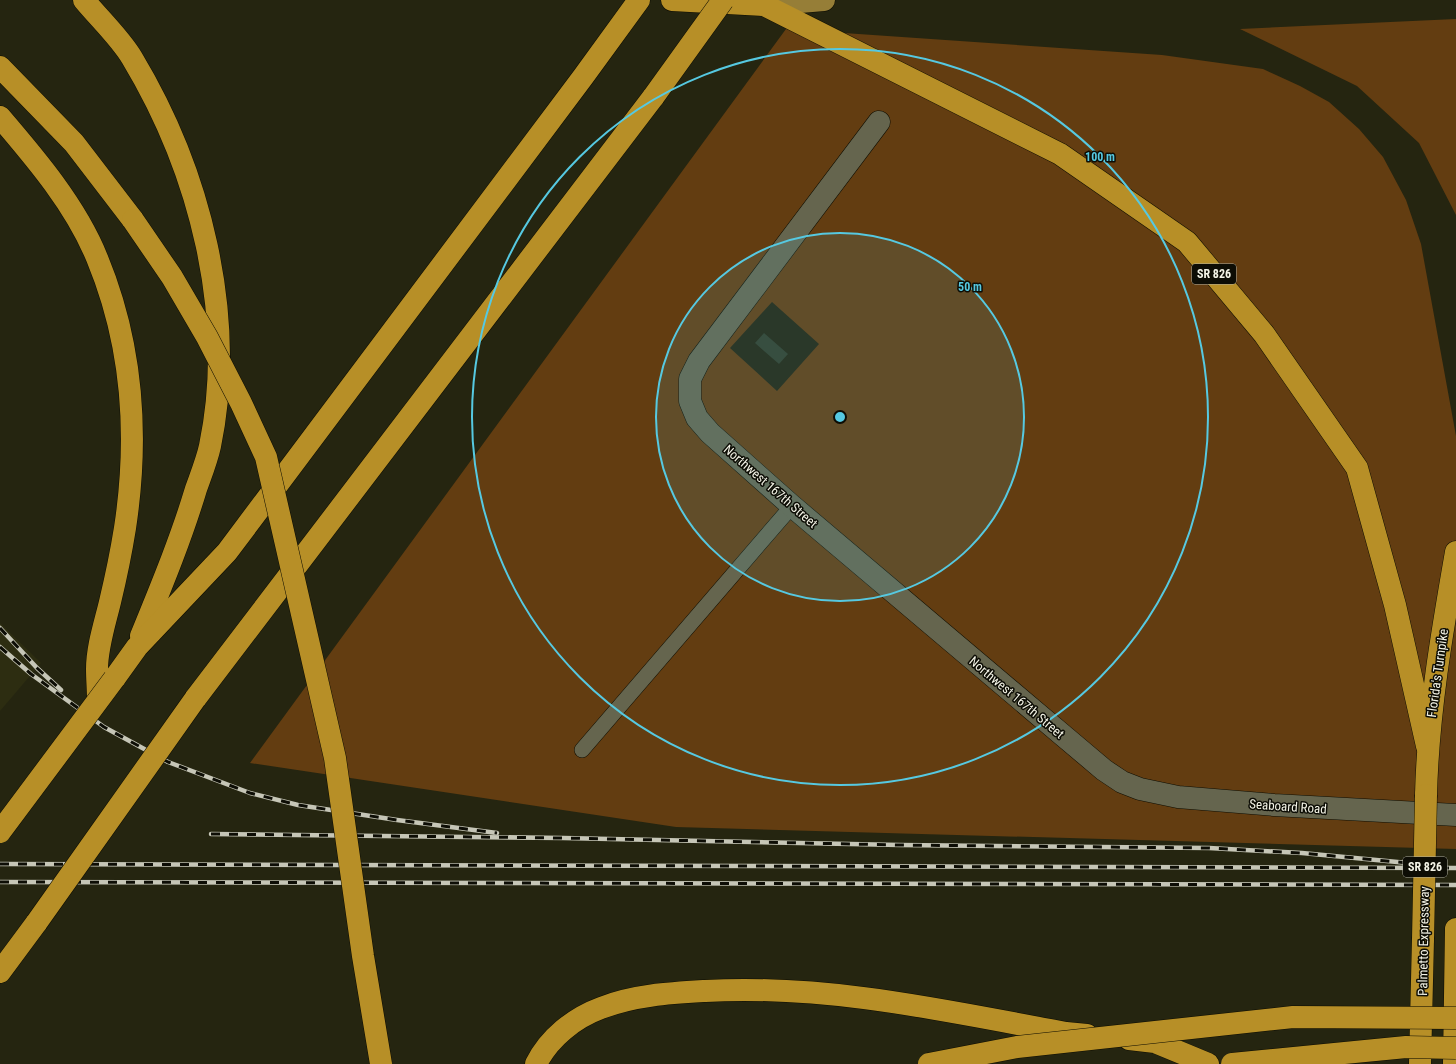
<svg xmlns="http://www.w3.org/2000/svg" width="1456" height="1064" font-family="'Roboto Condensed',sans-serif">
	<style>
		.built { fill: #2d2d11 }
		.green { fill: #633d11; fill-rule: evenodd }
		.building { fill: #343e2b }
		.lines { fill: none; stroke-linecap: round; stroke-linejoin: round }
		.service-casing { stroke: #0e0d00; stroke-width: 16 }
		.minor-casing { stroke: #0e0d00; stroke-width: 23 }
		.primary-casing { stroke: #0e0d00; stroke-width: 23 }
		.motorway-casing { stroke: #0e0d00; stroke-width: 23 }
		.service { stroke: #65654e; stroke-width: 15 }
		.minor { stroke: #65654e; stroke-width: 22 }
		.primary { stroke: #967e37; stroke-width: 22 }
		.motorway { stroke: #b78f27; stroke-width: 22 }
		.rail-casing { stroke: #c6c6b7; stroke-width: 4.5 }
		.rail { stroke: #0d0d05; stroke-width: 3; stroke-dasharray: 9; stroke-linecap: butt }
		.motorway-bridge-casing { stroke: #0e0d00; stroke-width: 23; stroke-linecap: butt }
		.motorway-bridge { stroke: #b78f27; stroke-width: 22 }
		.ring { fill: none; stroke: #56c9e1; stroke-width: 2 }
		.labels { text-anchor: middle; stroke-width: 3; stroke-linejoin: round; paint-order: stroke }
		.shield { fill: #0d0d05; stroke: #afafa3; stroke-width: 1 }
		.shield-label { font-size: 12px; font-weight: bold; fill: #f4f4e7 }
		.street-label { font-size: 13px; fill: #f4f4e7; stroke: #0d0d05 }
		.centre { fill: #56c9e1; stroke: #0d0d05; stroke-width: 2 }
		.ring-label { font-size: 12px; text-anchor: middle; font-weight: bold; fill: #56c9e1; stroke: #0d0d05; stroke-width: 3; stroke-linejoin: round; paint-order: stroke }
	</style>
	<rect width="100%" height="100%" fill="#252510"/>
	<path class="built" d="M0 623 41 663 0 711Z"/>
	<g class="green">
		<path d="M1456 19V215L1419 143 1357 86 1240 29Z"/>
		<path d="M786 29 1162 55 1263 69 1300 86 1329 102 1359 129 1383 157 1406 200 1421 244 1456 436V849L676 827 250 763ZM772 302 819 344 777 391 730 348Z"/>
	</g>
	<path class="building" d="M764 333 788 354 779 364 755 343Z"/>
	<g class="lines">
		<defs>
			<path id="service" d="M582 750 792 506"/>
			<path id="minor" d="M879 122 699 361 690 379V401L697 418 710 433 792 506 1059 732 1104 770 1122 782 1140 789 1178 797 1274 805 1456 815"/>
			<path id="primary" d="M764 5 824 0"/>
			<g id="motorway">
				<path d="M84 0C98 17 121 39 132 58 200 171 237 315 210 446 207 460 201 475 196 489 181 539 161 587 141 636"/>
				<path d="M672 0 764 5 1060 154 1187 242 1264 334 1357 468 1395 605 1427 746"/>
				<path d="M0 67 74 143 133 220"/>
				<path d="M0 117C36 159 76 206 97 258 133 345 139 436 125 528 121 553 116 577 110 602 105 623 97 647 97 669 97 679 98 690 98 700"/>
				<path d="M114 679 137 647 227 552 583 77 639 0"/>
				<path d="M195 699 654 96"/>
				<path d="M1426 795C1428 713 1442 632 1456 552"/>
				<path d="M0 972 37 922"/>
				<path d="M1129 1039 1155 1042 1208 1064"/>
				<path d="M536 1064C549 1038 574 1018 601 1008 634 995 671 993 705 991 827 984 947 1011 1066 1033L1087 1035"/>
				<path d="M1420 1064 1423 939"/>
				<path d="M1454 1064 1456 929"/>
			</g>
		</defs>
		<use href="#service" class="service-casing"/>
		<use href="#minor" class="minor-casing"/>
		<use href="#primary" class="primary-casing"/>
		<use href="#motorway" class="motorway-casing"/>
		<use href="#service" class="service"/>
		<use href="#minor" class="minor"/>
		<use href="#primary" class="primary"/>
		<use href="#motorway" class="motorway"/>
		<defs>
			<g id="rail">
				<path d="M0 628 37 668 61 690"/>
				<path d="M0 647 31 674 104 727 168 762 250 793 298 805 397 820 497 833"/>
				<path d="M211 834 563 838 900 845 1209 848 1302 853 1408 863"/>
				<path d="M0 864 1456 868"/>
				<path d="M0 882 1456 885"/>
			</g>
		</defs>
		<use href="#rail" class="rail-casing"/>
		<use href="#rail" class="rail"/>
		<defs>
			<g id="motorway-bridge">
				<path d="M654 96 723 0"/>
				<path d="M133 220 172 277 207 337 241 403 266 457 335 758 363 956 381 1064"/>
				<path d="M0 832 114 679"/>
				<path d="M37 922 195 699"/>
				<path d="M1423 939 1426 795"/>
				<path d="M929 1064 1017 1047 1293 1017 1456 1018"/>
				<path d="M1232 1064 1406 1047 1456 1048"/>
			</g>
		</defs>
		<use href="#motorway-bridge" class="motorway-bridge-casing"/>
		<use href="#motorway-bridge" class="motorway-bridge"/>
	</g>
	<circle cx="840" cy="417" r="184" fill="#56c9e1" fill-opacity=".12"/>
	<g class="ring">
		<circle cx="840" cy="417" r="184"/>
		<circle cx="840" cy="417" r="368"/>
	</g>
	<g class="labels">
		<g class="shield">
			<rect x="1192" y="264" width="44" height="20" rx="3"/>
			<rect x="1403" y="857" width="44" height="20" rx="3"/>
		</g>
		<g class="shield-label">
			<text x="1214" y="278">SR 826</text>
			<text x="1425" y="871">SR 826</text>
		</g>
		<g class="street-label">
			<text transform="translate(771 486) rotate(41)" y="5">Northwest 167th Street</text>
			<text transform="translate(1437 673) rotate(-82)" y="5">Florida's Turnpike</text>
			<text transform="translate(1017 697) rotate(40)" y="5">Northwest 167th Street</text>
			<text transform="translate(1288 806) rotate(4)" y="5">Seaboard Road</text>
			<text transform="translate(1423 941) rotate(-89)" y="5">Palmetto Expressway</text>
		</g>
	</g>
	<circle cx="840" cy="417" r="6" class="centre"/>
	<g class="ring-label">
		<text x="1100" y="161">100 m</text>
		<text x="970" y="291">50 m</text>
	</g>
</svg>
